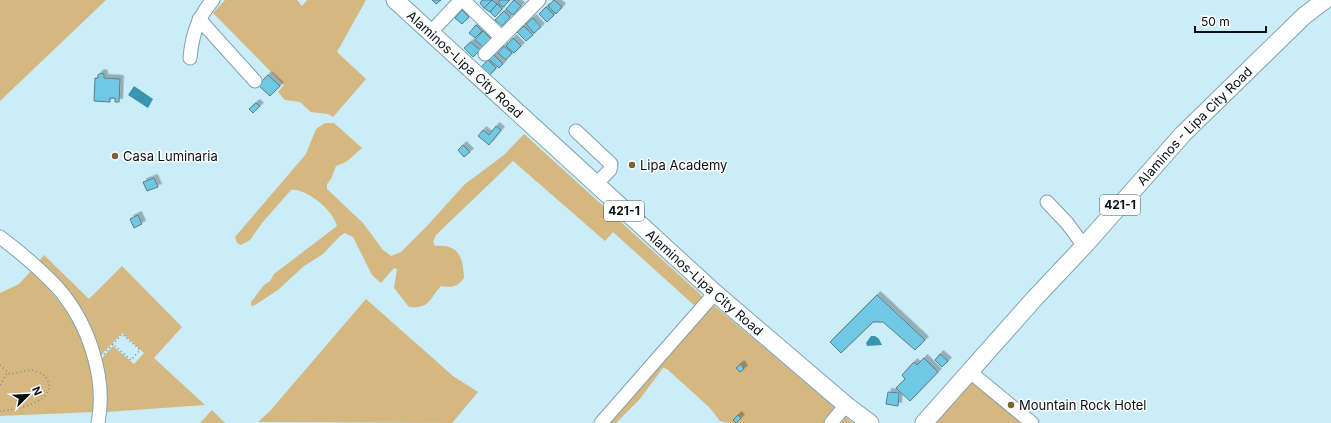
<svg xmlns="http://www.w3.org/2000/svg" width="1331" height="423" font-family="Inter,sans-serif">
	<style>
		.green { fill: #d5b780 }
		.water { fill: #3995af }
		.building { fill: #70c9e4; stroke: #5c7c86; filter: url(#shadow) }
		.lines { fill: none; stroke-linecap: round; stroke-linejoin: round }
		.minor-casing { stroke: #81a2ad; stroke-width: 15 }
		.major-casing { stroke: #81a2ad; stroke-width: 19 }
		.path { stroke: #758e96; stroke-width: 1.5; stroke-dasharray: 1 3; stroke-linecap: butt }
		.minor { stroke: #fff; stroke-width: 13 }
		.major { stroke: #fff; stroke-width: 17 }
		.poi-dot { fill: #7b6333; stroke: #fff; stroke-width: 1.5 }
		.labels { text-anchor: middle; stroke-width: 3; stroke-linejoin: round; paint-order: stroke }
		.shield { fill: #fff; stroke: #4f575a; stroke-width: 1 }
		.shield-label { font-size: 12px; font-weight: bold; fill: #040f13 }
		.street-label { font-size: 13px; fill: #040f13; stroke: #fff }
		.poi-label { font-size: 13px; fill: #040f13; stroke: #fff; text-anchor: start }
	</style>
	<defs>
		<filter id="shadow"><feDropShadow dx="3.5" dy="-3.5" stdDeviation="0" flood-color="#0004"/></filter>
	</defs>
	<rect width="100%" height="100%" fill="#caedf9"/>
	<g class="green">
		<path d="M0 0H106L0 101Z"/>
		<path d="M225 0H297L302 6 307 0H366L337 52 366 79 333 117 328 114 311 112 300 102 285 100 278 92 284 85 213 13Z"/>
		<path d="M325 123H334L362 148 346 162 336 166 331 179 327 184V189L363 223 383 250 391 256 401 252 426 227 465 184 504 155 524 134 699 293 703 298 711 303 853 423H728L720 421 710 408 667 369 663 368 639 400 616 423H593L640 368 696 307 613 232 605 241 513 161 436 235 433 242 435 246C459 244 463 257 464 278 457 287 452 288 441 286 429 299 430 309 409 307L394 288 397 269 394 268 381 283 372 275 353 237 345 233 340 236 323 254 304 266 278 290 255 305 251 306V302L264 285 270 281 274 274 337 226C333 210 306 188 291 190L262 223 250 240 241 245 237 243 235 237 306 154 316 129Z"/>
		<path d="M44 255 89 299 122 266 182 327 154 358 205 405 106 412 107 384 102 358 113 346 134 364 144 353 122 333 101 355 82 312 39 261Z"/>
		<path d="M31 271C62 301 87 334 93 378 94 389 94 401 94 412L0 416V293L19 284Z"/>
		<path d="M366 299 453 376 478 392 452 423 258 422 270 411Z"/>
		<path d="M972 383H974L1023 423H933Z"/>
		<path d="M212 410 225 423H200Z"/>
	</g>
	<g class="water">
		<path d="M134 86 153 99 148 108 128 95Z"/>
		<path d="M875 336 879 339 882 345 867 346 866 343 871 336Z"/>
	</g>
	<g class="building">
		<path d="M432 0H441L436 4Z"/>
		<path d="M482 0H492L484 8 480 3Z"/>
		<path d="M492 0 497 4 490 12 484 8Z"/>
		<path d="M500 0H510L503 7 498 3Z"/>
		<path d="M514 0 521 6 513 15 506 9Z"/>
		<path d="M554 0 562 7 556 14 548 6Z"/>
		<path d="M497 4 502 9 495 17 490 12Z"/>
		<path d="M546 7 554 15 547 22 539 14Z"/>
		<path d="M462 10 469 17 462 24 455 18Z"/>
		<path d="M504 11 510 17 502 26 495 20Z"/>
		<path d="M533 18 541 27 534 33 526 24Z"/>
		<path d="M476 25 482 31 475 38 469 33Z"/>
		<path d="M524 26 533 35 526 41 517 32Z"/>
		<path d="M483 31 491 39 483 47 475 40Z"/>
		<path d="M513 38 521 46 514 53 506 46Z"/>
		<path d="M471 42 480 50 473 57 464 48Z"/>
		<path d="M504 46 512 53 506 60 498 53Z"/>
		<path d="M493 54 503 64 499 68 489 59Z"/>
		<path d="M488 60 496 68 490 75 481 67Z"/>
		<path d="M101 73 104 74V78L120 79 119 102H115V98H110V102L94 101 95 78H98V75Z"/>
		<path d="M268 75 280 86 270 96 258 85Z"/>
		<path d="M256 103 260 106 253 113 249 109Z"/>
		<path d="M496 126 501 130 489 145 478 136 483 130 489 135Z"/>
		<path d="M463 145 470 152 464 157 458 150Z"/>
		<path d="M154 178 158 187 147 191 143 182Z"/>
		<path d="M138 215 142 224 134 228 130 219Z"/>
		<path d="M877 295 925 340 915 350 883 322H873L841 353 830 342Z"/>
		<path d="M940 354 948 361 942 367 935 360Z"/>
		<path d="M924 358 938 372 910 401 896 388 905 379 902 375 914 362 917 365Z"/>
		<path d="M741 364 744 369 740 372 736 368Z"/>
		<path d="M888 392 899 393 898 406 886 404Z"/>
		<path d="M738 415 741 418 736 423 733 420Z"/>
	</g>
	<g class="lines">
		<defs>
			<g id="minor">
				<path d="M463 0 501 37"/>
				<path d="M199 19 255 81"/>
				<path d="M430 33 461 0"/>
				<path d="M485 54 539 0"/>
				<path d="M190 58C192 35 198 17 213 0"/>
				<path d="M576 131 611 164 610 170 595 185"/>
				<path d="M1047 202 1067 223 1084 246"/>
				<path d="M0 237C20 252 40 269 57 287 88 322 107 377 98 423"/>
				<path d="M969 371 1032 423"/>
				<path d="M601 423 715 293"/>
				<path d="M831 423 846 405"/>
			</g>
			<g id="major">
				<path id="s1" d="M395 0 715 293 846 405 870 423"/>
				<path id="s2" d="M924 423 1035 298 1084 246 1183 134 1304 16 1325 0"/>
			</g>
		</defs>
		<use href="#minor" class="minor-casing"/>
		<use href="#major" class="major-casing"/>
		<g class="path">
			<path d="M104 354 113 344 131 360 140 350 122 334 113 344"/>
			<path d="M0 365 10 374 31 370 42 373C68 399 17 410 0 411"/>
			<path d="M0 385 7 373"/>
		</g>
		<use href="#minor" class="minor"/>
		<use href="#major" class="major"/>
	</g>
	<g class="poi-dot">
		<circle cx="115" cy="156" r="4"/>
		<circle cx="632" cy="165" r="4"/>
		<circle cx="1011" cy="405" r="4"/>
	</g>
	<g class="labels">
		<g class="shield">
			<rect x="1100" y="195" width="40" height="20" rx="3"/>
			<rect x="604" y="201" width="40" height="20" rx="3"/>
		</g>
		<g class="shield-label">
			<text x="1120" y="209">421-1</text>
			<text x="624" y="215">421-1</text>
		</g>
		<g class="street-label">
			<text dy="5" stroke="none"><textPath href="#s1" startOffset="95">Alaminos-Lipa City Road</textPath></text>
			<text dy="5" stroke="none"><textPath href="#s2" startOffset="402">Alaminos - Lipa City Road</textPath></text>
			<text dy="5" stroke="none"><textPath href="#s1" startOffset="419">Alaminos-Lipa City Road</textPath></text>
		</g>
		<g class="poi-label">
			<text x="123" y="161">Casa Luminaria</text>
			<text x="640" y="170">Lipa Academy</text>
			<text x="1019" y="410">Mountain Rock Hotel</text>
		</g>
	</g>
	<g transform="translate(28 395) rotate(66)" stroke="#ffffff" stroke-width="3" paint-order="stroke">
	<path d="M0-3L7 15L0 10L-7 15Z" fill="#040f13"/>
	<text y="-6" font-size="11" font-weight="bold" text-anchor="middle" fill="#040f13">N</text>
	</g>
	<path d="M1195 26v6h71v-6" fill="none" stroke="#040f13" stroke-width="2"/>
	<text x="1201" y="26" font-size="12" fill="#040f13" stroke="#ffffff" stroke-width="3" paint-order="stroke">50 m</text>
</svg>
